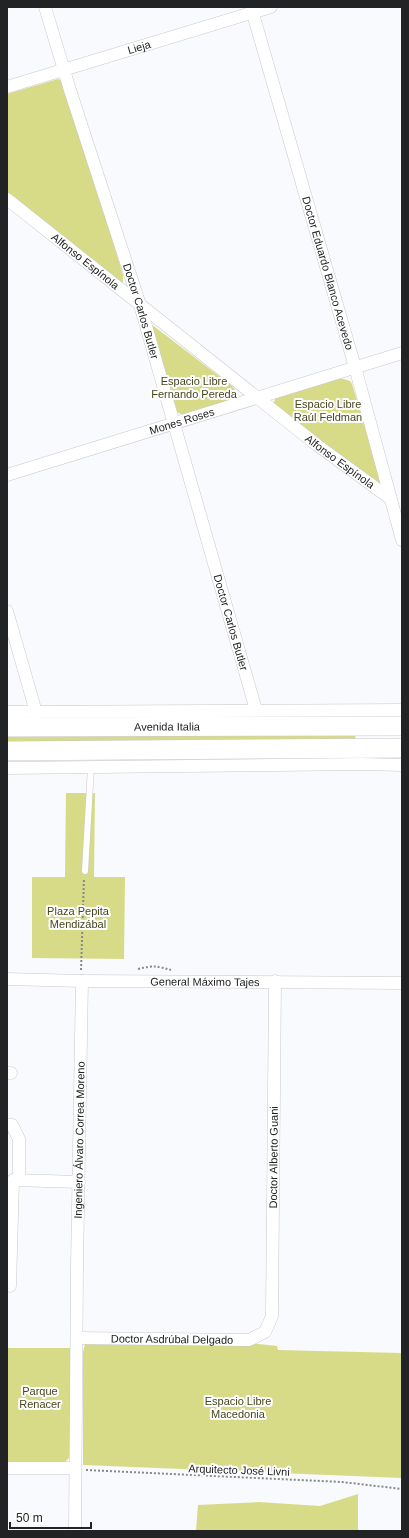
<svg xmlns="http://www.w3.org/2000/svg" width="409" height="1538" font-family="Helvetica,sans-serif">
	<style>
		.green { fill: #d7db88 }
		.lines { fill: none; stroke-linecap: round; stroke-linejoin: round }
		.lane-casing { stroke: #c7c9cc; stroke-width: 7 }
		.street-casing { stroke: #c7c9cc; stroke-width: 13 }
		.primary-casing { stroke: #c7c9cc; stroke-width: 20 }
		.path { stroke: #87888a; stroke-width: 2; stroke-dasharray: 2 2; stroke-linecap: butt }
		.lane { stroke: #fff; stroke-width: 6 }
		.street { stroke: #fff; stroke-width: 12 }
		.primary { stroke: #fff; stroke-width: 19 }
		.labels { text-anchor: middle; stroke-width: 4; stroke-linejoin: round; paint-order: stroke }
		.street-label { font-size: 11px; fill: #222324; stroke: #fff }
		.park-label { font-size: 11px; fill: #46471c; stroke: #fff }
	</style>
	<rect width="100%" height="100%" fill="#f9fafd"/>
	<g class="green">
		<path d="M58 79 61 80 78 127 123 275V282L120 283 7 196V94Z"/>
		<path d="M151 324 232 386 237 392 238 398 183 415 177 412Z"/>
		<path d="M340 378 350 381 352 384 381 479V485L273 406 275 399 278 397Z"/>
		<path d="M7 735H355L356 740 7 745Z"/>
		<path d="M66 793H95L94 877H125L124 959 32 958V877H65Z"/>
		<path d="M402 1320V1478L83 1465V1352L85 1344 248 1343 277 1346 278 1350 401 1353Z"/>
		<path d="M7 1348H73L70 1457 65 1462 7 1463Z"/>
		<path d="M358 1494V1531H196L198 1505 259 1502 320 1506Z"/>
	</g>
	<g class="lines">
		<defs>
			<path id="lane" d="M85 871 91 767"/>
			<g id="street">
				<path id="s1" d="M45 7 70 90 140 305 256 710"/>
				<path id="s2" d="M251 7 355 367 402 540"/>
				<path id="s3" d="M7 87 271 7"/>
				<path id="s4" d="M7 199 317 445 391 499"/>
				<path id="s5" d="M7 475 402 353"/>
				<path d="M7 611 36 712"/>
				<path d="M7 712 402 710"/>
				<path d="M7 768 363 764 402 765"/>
				<path id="s6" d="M7 979 82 981 402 983"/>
				<path d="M7 1073H11"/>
				<path d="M7 1125H12L19 1139V1180"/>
				<path d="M10 1286 13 1180 79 1182"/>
				<path id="s7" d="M77 1338 249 1340 265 1332 272 1316 275 981"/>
				<path d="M7 1468H75"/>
				<path id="s8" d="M75 1531 77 1266 82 981"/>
			</g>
			<g id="primary">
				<path id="s9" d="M7 727 402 726"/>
				<path d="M7 751 402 748"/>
			</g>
		</defs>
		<use href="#lane" class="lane-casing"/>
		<use href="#street" class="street-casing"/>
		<use href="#primary" class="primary-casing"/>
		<g class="path">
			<path d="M138 969C154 965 156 966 171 970"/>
			<path d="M81 970 84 878"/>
			<path d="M86 1470 342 1482 402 1489"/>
		</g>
		<use href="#lane" class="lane"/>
		<use href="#street" class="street"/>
		<use href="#primary" class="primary"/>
	</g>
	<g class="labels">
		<g class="street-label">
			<text dy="4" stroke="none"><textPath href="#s3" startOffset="138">Lieja</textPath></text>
			<text dy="4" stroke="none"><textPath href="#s4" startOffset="100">Alfonso Espínola</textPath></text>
			<text dy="4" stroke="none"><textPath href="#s2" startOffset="277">Doctor Eduardo Blanco Acevedo</textPath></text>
			<text dy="4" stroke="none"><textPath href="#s1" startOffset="319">Doctor Carlos Butler</textPath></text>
			<text dy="4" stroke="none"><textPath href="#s5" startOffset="183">Mones Roses</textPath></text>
			<text dy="4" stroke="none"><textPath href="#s4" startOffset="424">Alfonso Espínola</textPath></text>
			<text dy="4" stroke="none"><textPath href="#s1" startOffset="643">Doctor Carlos Butler</textPath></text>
			<text dy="4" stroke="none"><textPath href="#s9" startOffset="160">Avenida Italia</textPath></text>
			<text dy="4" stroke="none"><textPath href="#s6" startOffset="198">General Máximo Tajes</textPath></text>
			<text dy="4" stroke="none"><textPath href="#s8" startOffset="391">Ingeniero Álvaro Correa Moreno</textPath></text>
			<text dy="4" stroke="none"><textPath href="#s7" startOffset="366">Doctor Alberto Guani</textPath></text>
			<text dy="4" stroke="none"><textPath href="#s7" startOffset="95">Doctor Asdrúbal Delgado</textPath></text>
			<text transform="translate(239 1470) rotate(2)" y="4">Arquitecto José Livni</text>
		</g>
		<g class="park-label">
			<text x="194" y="385">Espacio Libre<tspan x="194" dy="13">Fernando Pereda</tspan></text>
			<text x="328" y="408">Espacio Libre<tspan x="328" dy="13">Raúl Feldman</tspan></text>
			<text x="78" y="915">Plaza Pepita<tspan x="78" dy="13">Mendizábal</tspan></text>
			<text x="40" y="1395">Parque<tspan x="40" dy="13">Renacer</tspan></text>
			<text x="238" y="1405">Espacio Libre<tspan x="238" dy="13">Macedonia</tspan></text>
		</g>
	</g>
	<rect width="409" height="1538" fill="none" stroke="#222324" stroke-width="16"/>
	<path d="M10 1522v6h81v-6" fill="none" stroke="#222324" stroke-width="2"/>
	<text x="16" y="1522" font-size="12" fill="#222324" stroke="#ffffff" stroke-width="3" paint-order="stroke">50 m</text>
</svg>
